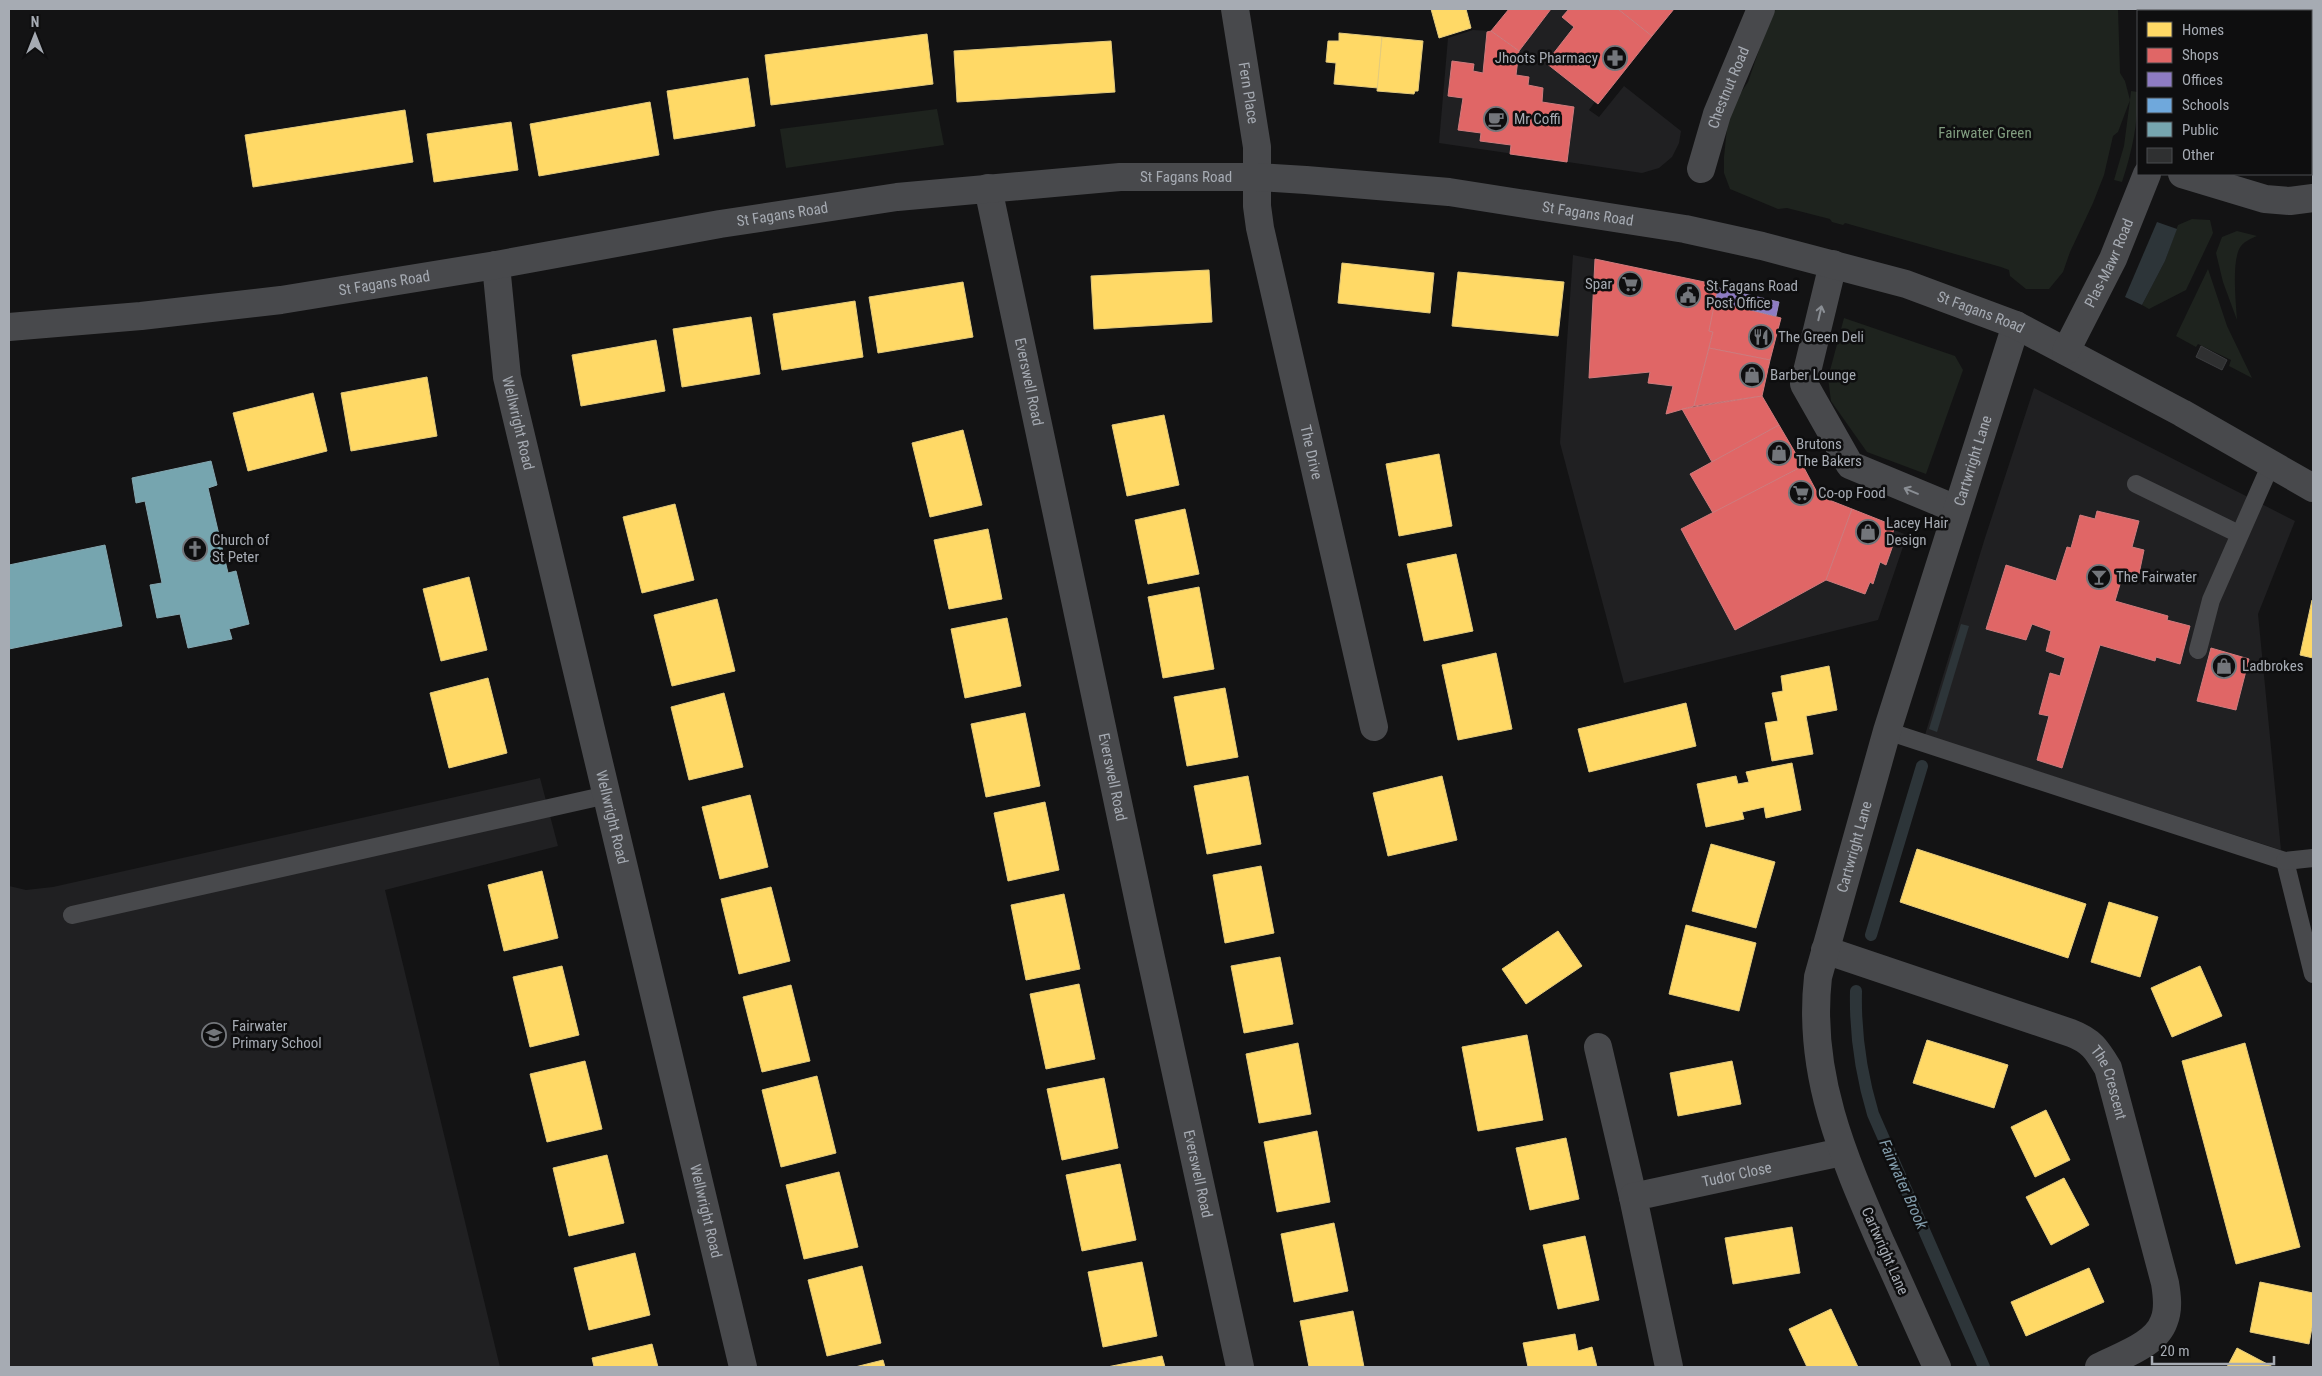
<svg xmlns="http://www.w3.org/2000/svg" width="2322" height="1376" font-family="'Roboto Condensed',sans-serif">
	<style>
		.built { fill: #202022 }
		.green { fill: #1e231e }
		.water { fill: #2d3539 }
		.homes { fill: #ffd966; stroke: #e4cb7d }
		.shops { fill: #e06666; stroke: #cf7b7d }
		.offices { fill: #8e7cc3; stroke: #958abe }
		.schools { fill: #6fa8dc; stroke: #80a9d0 }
		.public { fill: #76a5af; stroke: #84a7b0 }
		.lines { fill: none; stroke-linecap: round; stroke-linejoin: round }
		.stream { stroke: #2d3539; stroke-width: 12 }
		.building { fill: #2f3031; stroke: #3c3d40 }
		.service { stroke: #48494c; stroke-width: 18 }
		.minor { stroke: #48494c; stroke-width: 28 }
		.tertiary { stroke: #48494c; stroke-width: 28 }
		.oneway { stroke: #8a8e94 }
		.labels { text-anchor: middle; stroke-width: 5; stroke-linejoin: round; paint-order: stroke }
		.poi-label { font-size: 15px; fill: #a6abb3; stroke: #0e0e0f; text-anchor: start }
		.street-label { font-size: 15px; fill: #a6abb3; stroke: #0e0e0f }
		.park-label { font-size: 15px; fill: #809c7f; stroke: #0e0e0f }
		.water-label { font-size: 16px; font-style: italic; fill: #819baa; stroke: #0e0e0f }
	</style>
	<rect width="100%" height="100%" fill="#131314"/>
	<g class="built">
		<path d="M1551 9H1674L1598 104 1595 102 1589 110 1599 117 1624 86 1681 131 1679 143 1672 157 1659 168 1642 173 1439 143 1448 38 1473 30 1491 31 1518 51Z"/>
		<path d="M1573 255 1714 284V287L1779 302 1776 316 1781 318 1762 396 1819 496 1895 526 1894 530 1907 535 1878 620 1624 683 1560 443Z"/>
		<path d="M2034 388 2295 521 2258 614 2281 850 1925 735 1984 541Z"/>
		<path d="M540 778 558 846 385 890 500 1367H9V886L26 890 53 887Z"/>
	</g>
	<g class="green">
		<path d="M1776 9H2118L2120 73 2125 81 2130 100 2131 91 2138 92C2138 123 2132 152 2122 182L2114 180 2124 146 2130 100 2118 132 2113 136 2104 175 2093 203 2070 252 2063 272 2049 289H2026L2010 276 2009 270 2001 267 1845 223 1843 225 1832 222 1830 219 1787 208 1778 209 1730 189 1724 173V157L1728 119 1734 103 1748 82 1769 21Z"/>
		<path d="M937 109 944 145 786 168 780 129Z"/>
		<path d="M2192 219 2210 220 2213 233 2186 290 2149 309 2142 305 2165 261 2178 225Z"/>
		<path d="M2237 231 2257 236C2252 238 2245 241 2241 246 2231 259 2236 303 2237 320L2223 282 2216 253 2222 237Z"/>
		<path d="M2208 269 2227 326 2252 378 2229 366 2231 360 2198 344 2196 347 2176 336Z"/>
		<path d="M1844 318 1955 356 1963 370 1926 474 1867 452 1831 401 1828 378Z"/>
	</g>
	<g class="water">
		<path d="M2157 222 2177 229 2165 261 2142 305 2125 297Z"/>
		<path d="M1961 624 1969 626 1937 732 1929 729Z"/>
	</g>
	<g class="homes">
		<path d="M1431 9H1466L1471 28 1439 38Z"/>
		<path d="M1339 33 1382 37 1378 88 1334 84 1336 63 1326 62 1328 41H1339Z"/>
		<path d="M927 34 933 84 771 105 765 55Z"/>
		<path d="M1382 37 1423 41 1418 91H1415L1414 94 1377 91Z"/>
		<path d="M1111 41 1115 92 957 102 954 51Z"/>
		<path d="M748 78 755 126 674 139 667 91Z"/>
		<path d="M650 102 659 155 539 176 530 124Z"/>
		<path d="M405 110 413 162 253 187 245 135Z"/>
		<path d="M511 122 518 170 434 182 427 134Z"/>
		<path d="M1342 263 1434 273 1430 313 1338 303Z"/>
		<path d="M1209 270 1212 322 1094 329 1091 276Z"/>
		<path d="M1458 272 1564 282 1558 336 1452 326Z"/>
		<path d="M963 282 973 337 878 353 869 297Z"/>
		<path d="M855 301 863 357 782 370 773 314Z"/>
		<path d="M751 317 760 374 682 387 673 329Z"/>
		<path d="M656 340 665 391 581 406 572 355Z"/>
		<path d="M427 377 437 436 351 451 341 393Z"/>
		<path d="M313 393 327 451 248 471 233 413Z"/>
		<path d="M1164 415 1179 485 1127 496 1112 425Z"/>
		<path d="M963 430 982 505 930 517 912 443Z"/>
		<path d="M1439 454 1452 526 1399 536 1386 464Z"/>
		<path d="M675 504 694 580 642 593 623 517Z"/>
		<path d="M1185 509 1199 574 1148 584 1135 520Z"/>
		<path d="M988 529 1002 599 949 609 934 540Z"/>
		<path d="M1456 554 1473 631 1424 641 1407 564Z"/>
		<path d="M469 577 487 650 441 661 423 589Z"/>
		<path d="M1199 587 1214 669 1163 678 1148 597Z"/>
		<path d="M717 599 735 671 672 686 654 615Z"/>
		<path d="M2312 600H2313V658L2300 655Z"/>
		<path d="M1007 618 1021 686 965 698 951 629Z"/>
		<path d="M1496 653 1512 729 1458 740 1442 665Z"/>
		<path d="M1829 666 1837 710 1806 716 1813 754 1772 761 1765 723 1778 721 1772 693 1783 691 1781 676Z"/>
		<path d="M488 678 507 753 449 768 430 693Z"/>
		<path d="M1225 688 1238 757 1187 766 1174 697Z"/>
		<path d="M724 693 743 767 689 780 671 707Z"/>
		<path d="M1686 703 1696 746 1589 772 1578 729Z"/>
		<path d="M1025 713 1040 786 986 797 971 724Z"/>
		<path d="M1792 763 1801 810 1766 818 1764 807 1742 812 1744 819 1706 827 1697 784 1736 776 1738 784 1749 782 1746 772Z"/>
		<path d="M1248 776 1261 844 1207 854 1194 786Z"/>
		<path d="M1442 776 1457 840 1388 856 1373 793Z"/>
		<path d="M750 795 768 867 720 879 702 807Z"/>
		<path d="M1045 802 1059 870 1008 881 994 813Z"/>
		<path d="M1711 844 1775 862 1756 928 1692 911Z"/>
		<path d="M1917 849 2086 904 2068 958 1900 902Z"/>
		<path d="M1261 866 1274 933 1225 943 1213 875Z"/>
		<path d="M542 871 558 938 504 951 488 885Z"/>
		<path d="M771 887 790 961 739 974 721 899Z"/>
		<path d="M1064 894 1080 969 1026 980 1011 905Z"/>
		<path d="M2109 902 2158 917 2140 977 2091 962Z"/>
		<path d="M1686 925 1756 943 1739 1011 1669 994Z"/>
		<path d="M1558 931 1582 966 1526 1004 1502 969Z"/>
		<path d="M1280 957 1293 1024 1244 1033 1231 966Z"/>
		<path d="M562 966 579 1035 530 1047 513 977Z"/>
		<path d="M2200 966 2222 1016 2172 1037 2151 988Z"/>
		<path d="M1079 984 1095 1059 1046 1069 1030 994Z"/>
		<path d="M791 985 810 1061 762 1072 743 997Z"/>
		<path d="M1527 1035 1543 1120 1478 1131 1462 1047Z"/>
		<path d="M1927 1040 2008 1065 1994 1108 1913 1083Z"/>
		<path d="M1298 1043 1311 1114 1259 1123 1246 1054Z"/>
		<path d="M2245 1043 2300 1247 2236 1264 2182 1061Z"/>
		<path d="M585 1061 602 1129 547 1142 530 1074Z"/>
		<path d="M1732 1061 1741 1104 1678 1116 1670 1073Z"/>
		<path d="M817 1076 836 1153 781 1167 762 1090Z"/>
		<path d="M1104 1078 1118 1148 1062 1160 1047 1089Z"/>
		<path d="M2046 1110 2070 1160 2035 1177 2011 1127Z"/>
		<path d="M1317 1131 1330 1202 1277 1212 1264 1142Z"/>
		<path d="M1566 1138 1579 1199 1530 1210 1516 1148Z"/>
		<path d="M607 1155 624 1223 569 1236 553 1168Z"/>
		<path d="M1120 1164 1136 1240 1082 1251 1066 1175Z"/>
		<path d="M839 1172 858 1247 804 1259 786 1185Z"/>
		<path d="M2064 1178 2089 1225 2051 1245 2026 1197Z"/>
		<path d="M1334 1223 1348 1291 1294 1302 1281 1234Z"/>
		<path d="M1792 1227 1800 1273 1733 1284 1725 1238Z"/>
		<path d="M1585 1236 1599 1300 1558 1309 1543 1245Z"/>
		<path d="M635 1253 650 1315 589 1330 574 1268Z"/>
		<path d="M1142 1262 1157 1336 1103 1347 1088 1272Z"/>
		<path d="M862 1266 881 1343 827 1356 808 1280Z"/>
		<path d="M2089 1268 2104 1302 2026 1336 2011 1302Z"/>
		<path d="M2260 1282 2313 1293V1322L2309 1344 2250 1332Z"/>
		<path d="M1831 1309 1858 1367H1807L1789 1329Z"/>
		<path d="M1353 1311 1364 1367H1309L1300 1321Z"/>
		<path d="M1575 1334 1578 1351 1592 1347 1597 1367H1528L1523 1343Z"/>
		<path d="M652 1344 658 1367H594L592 1358Z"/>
		<path d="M2237 1348 2273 1367H2227Z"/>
		<path d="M1162 1356 1165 1367H1107Z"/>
		<path d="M883 1360 885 1367H855Z"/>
	</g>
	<g class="shops">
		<path d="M1509 9H1551L1519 51 1491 31Z"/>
		<path d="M1569 9H1618L1652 36 1598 104 1546 63 1574 27 1562 17Z"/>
		<path d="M1618 9H1674L1652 36Z"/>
		<path d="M1491 31 1519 51 1516 75 1529 77 1528 85 1543 88 1542 102 1574 107 1567 162 1510 154 1511 145 1480 141 1481 133 1458 130 1463 98 1448 96 1452 61 1474 64 1473 71 1483 73 1487 32Z"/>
		<path d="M1595 259 1714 284V286L1719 288 1709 331 1713 332 1694 406 1666 414 1673 386 1648 383 1650 372 1589 378Z"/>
		<path d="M1715 301 1781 318 1770 360 1709 348 1713 332 1709 331Z"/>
		<path d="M1709 348 1770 360 1762 396 1694 406Z"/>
		<path d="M1762 396 1779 425 1712 462 1682 409Z"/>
		<path d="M1779 425 1803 466 1713 513 1690 474Z"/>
		<path d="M1803 466 1819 496 1852 509 1826 580 1735 630 1681 529Z"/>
		<path d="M1852 509 1895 526 1889 544 1893 545 1886 565 1880 562 1873 584 1870 582 1865 594 1826 580Z"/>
		<path d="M2097 511 2139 521 2132 547 2144 550 2139 574 2124 571 2115 601 2168 616 2167 620 2190 626 2180 664 2156 657 2155 661 2100 645 2062 768 2037 760 2049 716 2039 714 2050 673 2060 676 2065 658 2046 651 2051 631 2032 624 2026 640 1986 629 2006 565 2056 581 2067 547 2071 548 2080 515 2095 519Z"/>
		<path d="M2211 648 2249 659 2236 710 2197 701Z"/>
	</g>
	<path class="offices" d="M1719 288 1779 302 1776 316 1715 301Z"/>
	<path class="schools" d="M2266 9H2313V110H2311V11H2266Z"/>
	<g class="public">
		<path d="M211 461 217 485 208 488 228 573 236 571 249 624 229 629 232 639 188 648 180 614 157 618 150 585 162 583 145 501 136 503 132 478Z"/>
		<path d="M105 545 122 626 9 649V565Z"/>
	</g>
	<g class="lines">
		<g class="stream">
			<path d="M2199 9V11"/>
			<path d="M1871 935 1922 766"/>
			<path d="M1856 991C1855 1033 1861 1074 1873 1114L1984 1367"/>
		</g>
	</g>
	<path class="building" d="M2201 346 2227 360 2222 370 2196 357Z"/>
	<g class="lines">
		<g class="service">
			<path d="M2136 484 2239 534"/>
			<path d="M2198 650 2211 600 2271 464"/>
			<path d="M1887 731 2285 861 2313 974"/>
			<path d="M2285 861 2313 858"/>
			<path d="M72 915 607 795"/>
		</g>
		<g class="minor">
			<path id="s1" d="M1235 9 1257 147V206L1260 228 1374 727"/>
			<path id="s2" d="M1701 169 1717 114 1761 9"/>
			<path d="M2182 174 2265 199 2290 201 2313 198"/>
			<path id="s3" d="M988 188 1144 926 1240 1367"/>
			<path d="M1833 264 1804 384 1850 465 1956 509"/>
			<path id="s4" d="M496 265 507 377 743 1367"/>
			<path id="s5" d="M1825 950 2071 1033C2092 1041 2097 1050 2108 1068L2165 1283C2167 1295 2169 1309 2164 1321 2156 1345 2120 1356 2099 1367"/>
			<path d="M1598 1047 1633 1197"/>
			<path id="s6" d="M1669 1367 1633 1197 1842 1152"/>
			<path id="s7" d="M1937 1367C1918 1326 1900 1284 1881 1243 1843 1156 1807 1074 1818 977L1887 731 2016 325"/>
		</g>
		<g class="tertiary">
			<path d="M2159 9V11"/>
			<path id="s8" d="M9 327 141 316 281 300 496 265 720 224 897 197 1120 177H1257L1306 180 1449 192 1685 229 1762 246 1906 284 2016 325 2182 413 2313 488"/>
			<path id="s9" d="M2066 351 2113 259 2147 174"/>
		</g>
	</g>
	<defs><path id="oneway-shaft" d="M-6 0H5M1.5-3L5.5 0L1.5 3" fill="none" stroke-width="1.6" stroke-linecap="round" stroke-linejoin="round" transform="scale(1.25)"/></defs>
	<g class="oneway">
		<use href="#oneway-shaft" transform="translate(1820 313) rotate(-77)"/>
		<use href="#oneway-shaft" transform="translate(1911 491) rotate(-157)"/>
	</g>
	<defs>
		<symbol id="pharmacy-ring" viewBox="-11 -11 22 22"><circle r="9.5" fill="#0e0e0f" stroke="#73767b" stroke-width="1.5"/><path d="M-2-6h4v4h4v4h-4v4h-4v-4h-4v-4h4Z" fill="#73767b"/></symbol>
		<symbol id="cafe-ring" viewBox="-11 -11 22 22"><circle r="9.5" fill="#0e0e0f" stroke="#73767b" stroke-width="1.5"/><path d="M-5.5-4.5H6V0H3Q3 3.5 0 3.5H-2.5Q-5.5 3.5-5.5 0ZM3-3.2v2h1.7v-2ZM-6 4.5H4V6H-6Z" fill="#73767b"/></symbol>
		<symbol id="supermarket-ring" viewBox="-11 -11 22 22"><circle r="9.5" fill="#0e0e0f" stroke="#73767b" stroke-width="1.5"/><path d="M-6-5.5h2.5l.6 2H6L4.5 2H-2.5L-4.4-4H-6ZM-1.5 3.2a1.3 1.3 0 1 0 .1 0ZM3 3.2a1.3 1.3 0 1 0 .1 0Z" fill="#73767b"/></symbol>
		<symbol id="civic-ring" viewBox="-11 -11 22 22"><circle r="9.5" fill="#0e0e0f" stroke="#73767b" stroke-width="1.5"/><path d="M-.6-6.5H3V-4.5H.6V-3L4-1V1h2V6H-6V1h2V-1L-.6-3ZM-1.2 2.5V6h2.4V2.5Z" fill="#73767b"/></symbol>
		<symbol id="restaurant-ring" viewBox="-11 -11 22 22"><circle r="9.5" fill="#0e0e0f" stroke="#73767b" stroke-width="1.5"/><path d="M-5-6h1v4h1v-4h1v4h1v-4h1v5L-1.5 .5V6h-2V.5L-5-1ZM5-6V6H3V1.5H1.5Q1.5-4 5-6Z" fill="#73767b"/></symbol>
		<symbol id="shop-ring" viewBox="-11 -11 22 22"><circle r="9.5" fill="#0e0e0f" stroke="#73767b" stroke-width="1.5"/><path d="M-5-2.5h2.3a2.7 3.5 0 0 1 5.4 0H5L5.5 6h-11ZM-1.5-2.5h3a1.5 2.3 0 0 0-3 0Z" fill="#73767b"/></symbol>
		<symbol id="church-ring" viewBox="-11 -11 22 22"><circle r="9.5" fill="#0e0e0f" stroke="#73767b" stroke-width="1.5"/><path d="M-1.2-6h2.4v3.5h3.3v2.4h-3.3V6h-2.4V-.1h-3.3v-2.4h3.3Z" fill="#73767b"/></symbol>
		<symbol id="bar-ring" viewBox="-11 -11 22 22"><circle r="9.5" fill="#0e0e0f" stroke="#73767b" stroke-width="1.5"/><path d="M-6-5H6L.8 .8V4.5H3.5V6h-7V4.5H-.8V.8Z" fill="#73767b"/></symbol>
		<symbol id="school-ring" viewBox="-11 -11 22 22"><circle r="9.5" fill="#0e0e0f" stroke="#73767b" stroke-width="1.5"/><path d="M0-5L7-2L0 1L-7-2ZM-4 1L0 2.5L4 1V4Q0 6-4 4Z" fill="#73767b"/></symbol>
	</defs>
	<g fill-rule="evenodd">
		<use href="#pharmacy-ring" x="1601" y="44" width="28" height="28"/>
		<use href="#cafe-ring" x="1482" y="105" width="28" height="28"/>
		<use href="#supermarket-ring" x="1616" y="270" width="28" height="28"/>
		<use href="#civic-ring" x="1674" y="281" width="28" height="28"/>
		<use href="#restaurant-ring" x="1747" y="323" width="28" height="28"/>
		<use href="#shop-ring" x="1738" y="361" width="28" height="28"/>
		<use href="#shop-ring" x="1765" y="439" width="28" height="28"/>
		<use href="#supermarket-ring" x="1787" y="479" width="28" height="28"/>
		<use href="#shop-ring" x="1854" y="518" width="28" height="28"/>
		<use href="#church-ring" x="181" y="535" width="28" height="28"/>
		<use href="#bar-ring" x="2085" y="563" width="28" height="28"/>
		<use href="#shop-ring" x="2210" y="652" width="28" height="28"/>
		<use href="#school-ring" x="200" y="1021" width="28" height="28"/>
	</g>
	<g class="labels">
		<g class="poi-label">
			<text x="1598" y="63" text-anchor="end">Jhoots Pharmacy</text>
			<text x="1514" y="124">Mr Coffi</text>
			<text x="1612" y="289" text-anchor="end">Spar</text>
			<text x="1706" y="291">St Fagans Road<tspan x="1706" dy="17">Post Office</tspan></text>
			<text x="1778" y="342">The Green Deli</text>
			<text x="1770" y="380">Barber Lounge</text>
			<text x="1796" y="449">Brutons<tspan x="1796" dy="17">The Bakers</tspan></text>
			<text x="1818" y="498">Co-op Food</text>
			<text x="1886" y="528">Lacey Hair<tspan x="1886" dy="17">Design</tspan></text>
			<text x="212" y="545">Church of<tspan x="212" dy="17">St Peter</tspan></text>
			<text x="2116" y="582">The Fairwater</text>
			<text x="2242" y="671">Ladbrokes</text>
			<text x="232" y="1031">Fairwater<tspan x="232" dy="17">Primary School</tspan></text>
		</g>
		<g class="street-label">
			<text dy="5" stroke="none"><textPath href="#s2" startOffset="86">Chestnut Road</textPath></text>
			<text dy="5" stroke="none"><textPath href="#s1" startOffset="85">Fern Place</textPath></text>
			<text dy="5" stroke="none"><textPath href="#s8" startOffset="1188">St Fagans Road</textPath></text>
			<text dy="5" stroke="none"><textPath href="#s8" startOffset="1592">St Fagans Road</textPath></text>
			<text dy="5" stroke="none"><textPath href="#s8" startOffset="782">St Fagans Road</textPath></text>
			<text dy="5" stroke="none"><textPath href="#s9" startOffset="98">Plas-Mawr Road</textPath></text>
			<text dy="5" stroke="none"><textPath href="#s8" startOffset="378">St Fagans Road</textPath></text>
			<text dy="5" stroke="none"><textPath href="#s8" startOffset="1998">St Fagans Road</textPath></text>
			<text dy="5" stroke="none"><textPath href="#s3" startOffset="198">Everswell Road</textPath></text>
			<text dy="5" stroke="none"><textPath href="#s4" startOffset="160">Wellwright Road</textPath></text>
			<text dy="5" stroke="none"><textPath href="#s1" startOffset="451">The Drive</textPath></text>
			<text dy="5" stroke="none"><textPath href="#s7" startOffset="952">Cartwright Lane</textPath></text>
			<text dy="5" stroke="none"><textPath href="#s3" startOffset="602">Everswell Road</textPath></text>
			<text dy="5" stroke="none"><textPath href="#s4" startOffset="565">Wellwright Road</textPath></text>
			<text dy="5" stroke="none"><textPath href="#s7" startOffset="548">Cartwright Lane</textPath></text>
			<text dy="5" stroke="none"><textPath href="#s5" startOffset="326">The Crescent</textPath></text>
			<text dy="5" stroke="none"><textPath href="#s3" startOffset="1008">Everswell Road</textPath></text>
			<text dy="5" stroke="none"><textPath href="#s6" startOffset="280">Tudor Close</textPath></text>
			<text dy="5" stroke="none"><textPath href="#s4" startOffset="970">Wellwright Road</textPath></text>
			<text transform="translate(1885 1251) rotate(66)" y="5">Cartwright Lane</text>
		</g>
		<g class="park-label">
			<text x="1985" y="138">Fairwater Green</text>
		</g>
		<g class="water-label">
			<text transform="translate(1904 1184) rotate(66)" y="6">Fairwater Brook</text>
		</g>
	</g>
	<rect width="2322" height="1376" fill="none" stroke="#a6abb3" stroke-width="20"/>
	<rect x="2137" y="10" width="175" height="165" fill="#0e0e0f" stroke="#4b4d51"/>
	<rect x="2147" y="22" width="25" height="15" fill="#ffd966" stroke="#4b4d51"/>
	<text x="2182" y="35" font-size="15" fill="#a6abb3">Homes</text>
	<rect x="2147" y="48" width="25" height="15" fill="#e06666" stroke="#4b4d51"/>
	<text x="2182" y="60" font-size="15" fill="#a6abb3">Shops</text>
	<rect x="2147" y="72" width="25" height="15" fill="#8e7cc3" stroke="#4b4d51"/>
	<text x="2182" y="85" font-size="15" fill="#a6abb3">Offices</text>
	<rect x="2147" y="98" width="25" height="15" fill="#6fa8dc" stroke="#4b4d51"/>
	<text x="2182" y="110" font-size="15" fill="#a6abb3">Schools</text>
	<rect x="2147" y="122" width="25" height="15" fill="#76a5af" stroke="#4b4d51"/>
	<text x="2182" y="135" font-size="15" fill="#a6abb3">Public</text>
	<rect x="2147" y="148" width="25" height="15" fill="#2f3031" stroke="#4b4d51"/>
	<text x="2182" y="160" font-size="15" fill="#a6abb3">Other</text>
	<g transform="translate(35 35)" stroke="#0e0e0f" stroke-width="4" paint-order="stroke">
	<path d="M0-4L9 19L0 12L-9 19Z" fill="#a6abb3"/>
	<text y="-8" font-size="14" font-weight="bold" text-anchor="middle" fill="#a6abb3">N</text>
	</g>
	<path d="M2152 1356v8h122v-8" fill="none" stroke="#a6abb3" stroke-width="2.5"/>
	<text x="2160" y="1356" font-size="15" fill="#a6abb3" stroke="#0e0e0f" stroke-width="4" paint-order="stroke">20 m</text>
</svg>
